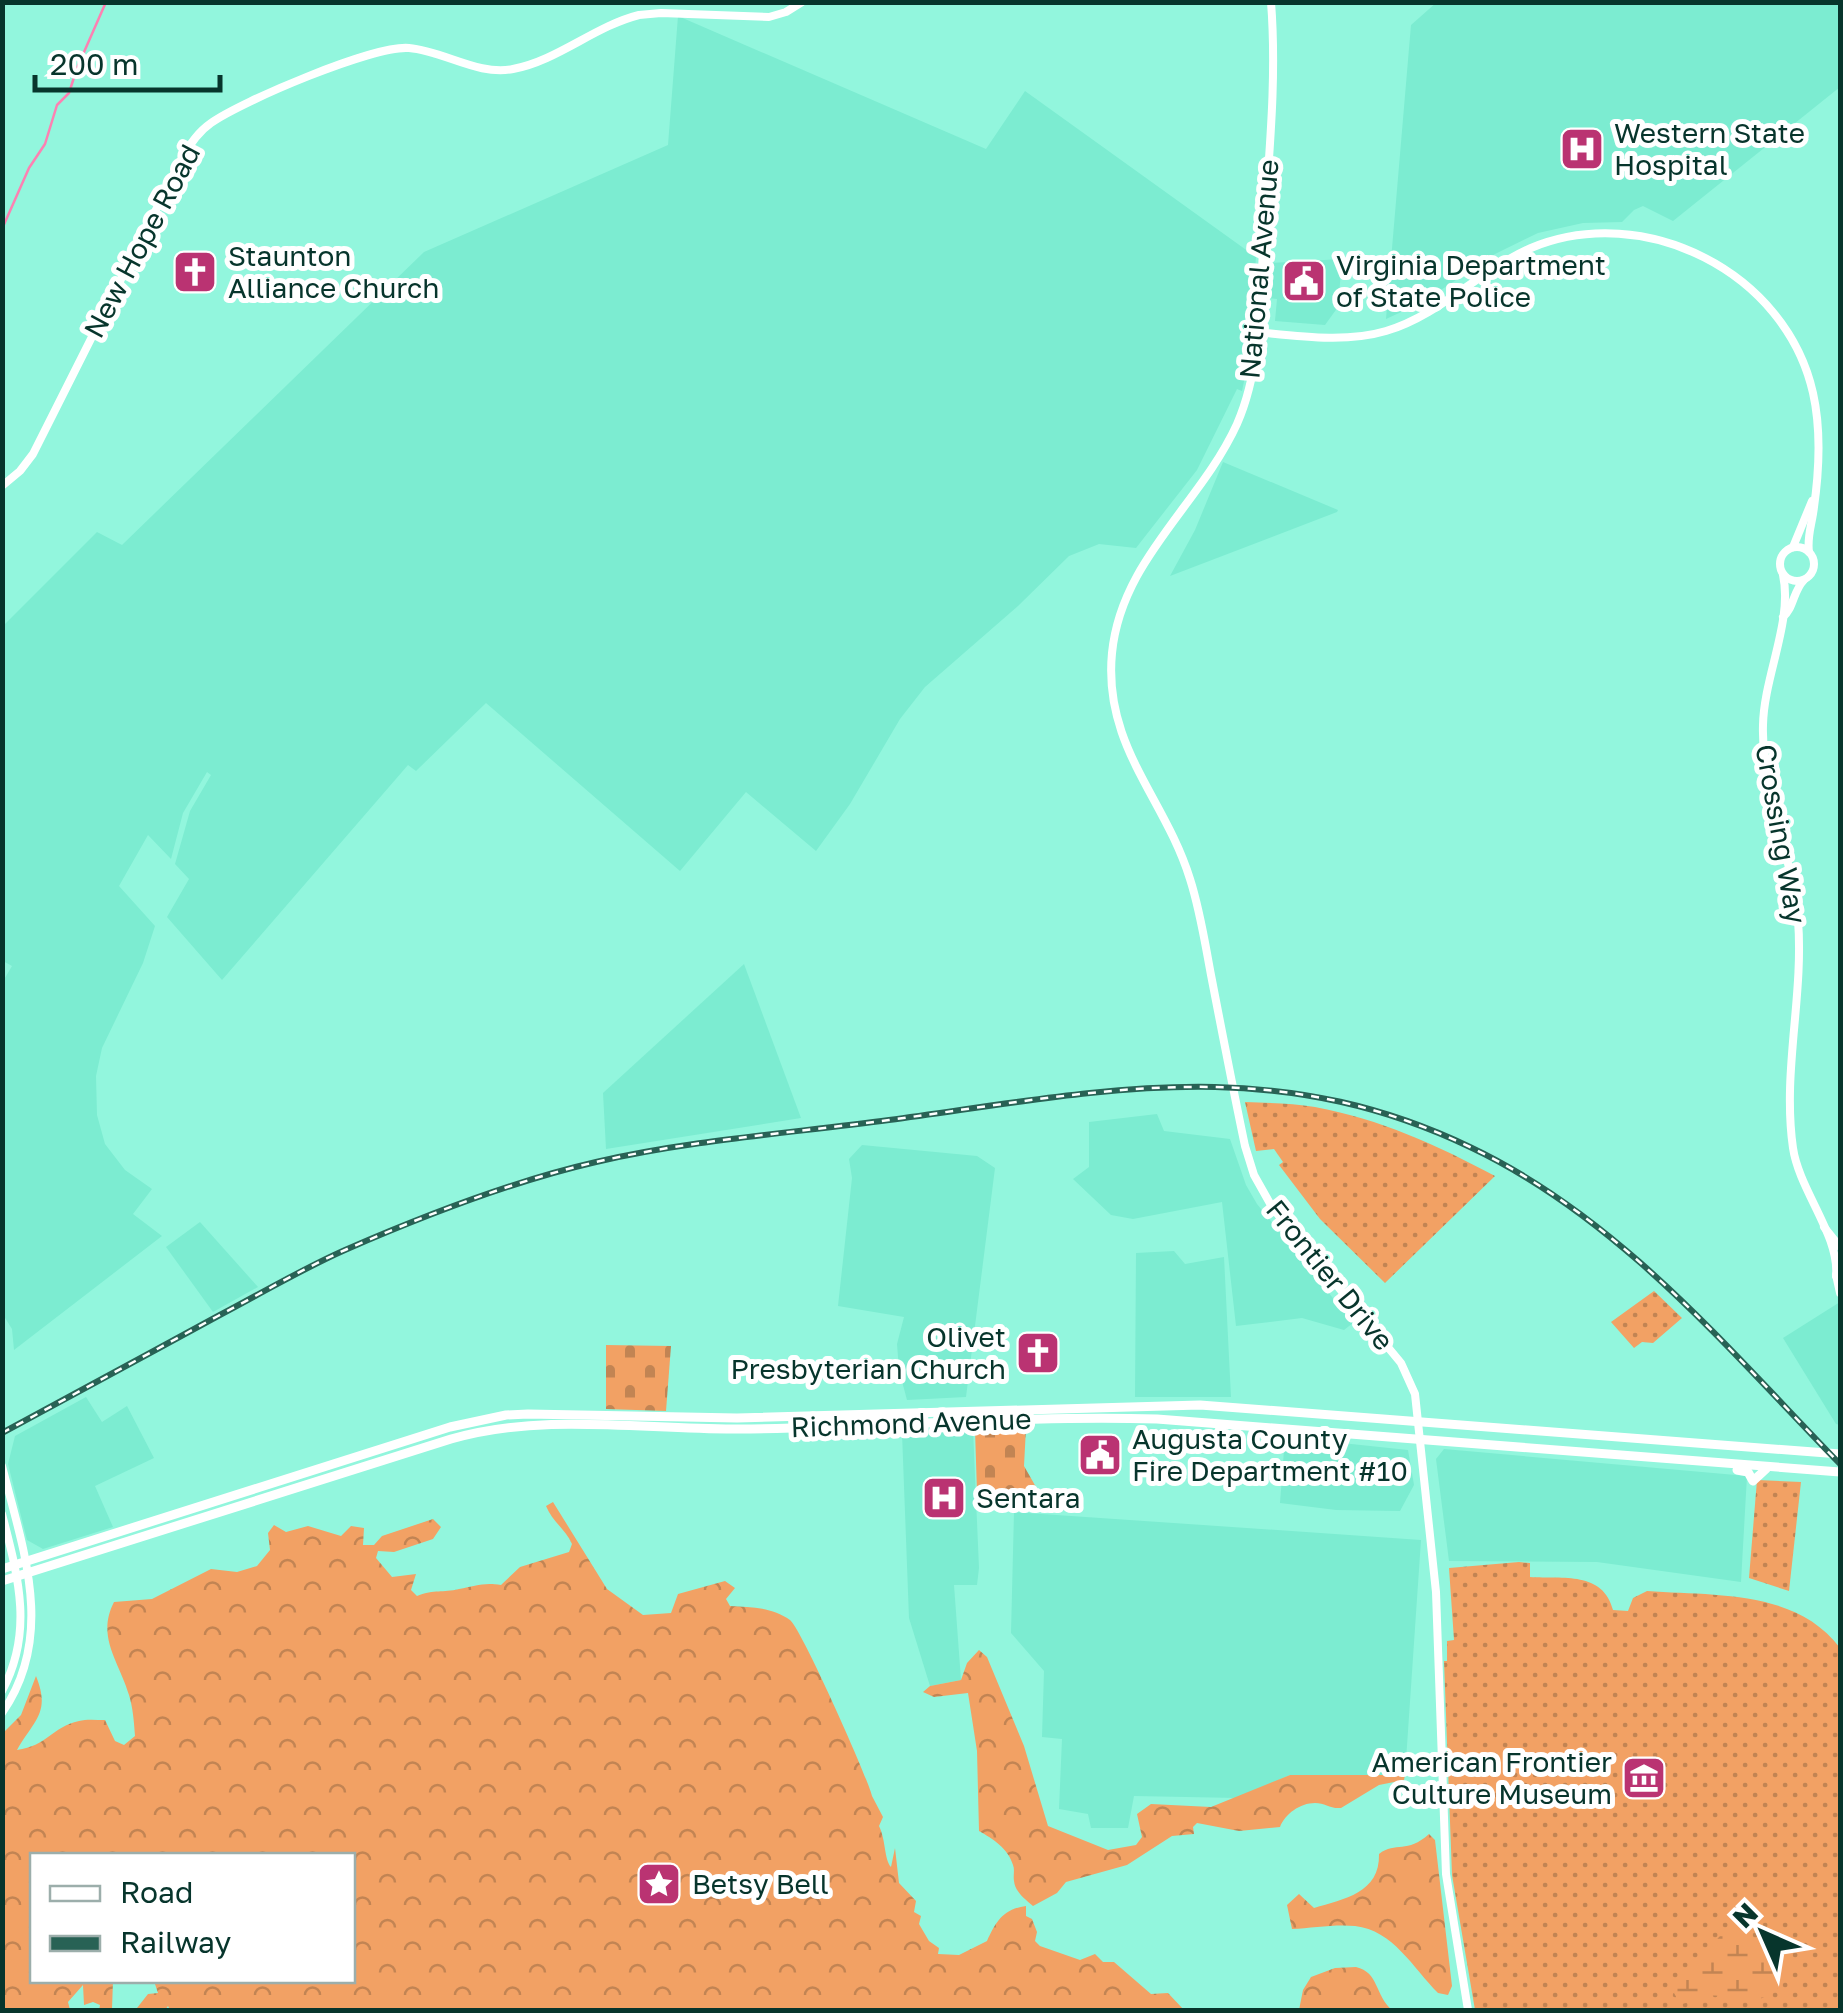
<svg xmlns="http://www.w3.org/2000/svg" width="1843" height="2013" font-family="'Golos Text',sans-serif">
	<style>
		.built { fill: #7cecd1 }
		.grass { fill: url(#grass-dots) }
		.forest { fill: url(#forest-crowns) }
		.wetland { fill: url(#wetland-marsh) }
		.cemetery { fill: url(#cemetery-stones) }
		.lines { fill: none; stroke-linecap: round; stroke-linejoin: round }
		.stream { stroke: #fd81b2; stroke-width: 2.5 }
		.secondary { stroke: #fff; stroke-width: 8 }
		.primary { stroke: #fff; stroke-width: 9 }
		.rail-casing { stroke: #286255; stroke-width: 6 }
		.rail { stroke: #fff; stroke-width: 2.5; stroke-dasharray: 8; stroke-linecap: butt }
		.labels { text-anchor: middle; stroke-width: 10; stroke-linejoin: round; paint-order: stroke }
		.poi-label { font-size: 28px; fill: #07352c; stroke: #fff; text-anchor: start }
		.street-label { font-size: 28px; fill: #07352c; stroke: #fff }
	</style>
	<defs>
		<pattern id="grass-dots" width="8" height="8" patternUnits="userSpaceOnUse" patternTransform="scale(2.5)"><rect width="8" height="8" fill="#f2a164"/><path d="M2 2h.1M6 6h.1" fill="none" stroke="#c28453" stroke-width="1.8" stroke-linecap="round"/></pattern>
		<pattern id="forest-crowns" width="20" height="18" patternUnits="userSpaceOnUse" patternTransform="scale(2.5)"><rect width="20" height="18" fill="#f2a164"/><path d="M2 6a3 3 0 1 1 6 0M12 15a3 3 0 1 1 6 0" fill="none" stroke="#c28453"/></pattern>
		<pattern id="wetland-marsh" width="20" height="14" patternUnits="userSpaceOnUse" patternTransform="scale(2.5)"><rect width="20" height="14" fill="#f2a164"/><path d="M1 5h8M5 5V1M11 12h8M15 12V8" fill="none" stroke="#c28453"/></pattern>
		<pattern id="cemetery-stones" width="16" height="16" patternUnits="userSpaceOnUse" patternTransform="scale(2.5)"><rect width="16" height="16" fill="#f2a164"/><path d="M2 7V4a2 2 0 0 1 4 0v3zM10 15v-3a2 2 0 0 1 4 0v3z" fill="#c28453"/></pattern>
	</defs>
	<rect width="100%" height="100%" fill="#92f6dd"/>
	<g class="built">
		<path d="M1437 2 1840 3V87L1673 221 1643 206 1634 210 1622 222 1583 223 1538 233 1495 254 1423 302 1386 319 1411 25Z"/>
		<path d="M678 16 986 149 1025 91 1256 257 1248 362 1242 391 1237 389 1197 470 1136 548 1099 544 1069 556 1018 606 925 687 900 719 850 804 816 851 746 792 680 871 486 703 416 771 408 765 222 980 167 917 189 879 175 864 190 811 211 775 207 772 183 813 171 859 148 835 119 886 155 926 143 963 102 1048 96 1076 97 1115 105 1144 125 1170 152 1189 133 1214 162 1236 14 1350 12 1329 2 1313V983L12 966 3 961V626L97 532 122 545 424 252 668 145Z"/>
		<path d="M1342 259 1338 307 1325 325 1275 321 1277 299 1267 298 1269 263Z"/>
		<path d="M1223 462 1338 510 1337 512 1170 576 1195 530Z"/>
		<path d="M744 964 801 1118 606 1149 603 1093Z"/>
		<path d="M1157 1114 1164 1131 1230 1139 1246 1185 1257 1204 1353 1323 1344 1330 1302 1318 1236 1326 1222 1202 1133 1219 1111 1215 1073 1179 1089 1167V1122Z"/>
		<path d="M862 1145 977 1156 995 1168 966 1397 907 1400 899 1370 897 1344 904 1317 838 1306 852 1178 849 1159Z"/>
		<path d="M200 1222 258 1287 213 1312 166 1247Z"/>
		<path d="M1174 1251 1185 1264 1224 1257 1231 1397H1135L1136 1253Z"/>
		<path d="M1840 1302V1425L1836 1424 1783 1338Z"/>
		<path d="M86 1397 102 1422 127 1406 154 1458 95 1486 113 1527 43 1549 27 1540 8 1464 15 1436Z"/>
		<path d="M973 1429 979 1568 977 1585H954L961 1680 930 1686 909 1618 902 1433Z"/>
		<path d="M1285 1437 1408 1450 1414 1485 1400 1511 1336 1510 1280 1503Z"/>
		<path d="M1444 1449 1747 1476 1741 1582 1597 1562 1449 1561 1436 1459Z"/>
		<path d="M1014 1512 1421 1540 1405 1775H1290L1238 1798 1134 1796 1128 1828H1091L1088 1814 1059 1809 1062 1739 1042 1737 1044 1671 1011 1633Z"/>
	</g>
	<g class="grass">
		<path d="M1245 1102C1268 1103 1292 1103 1315 1107 1380 1119 1437 1145 1495 1176L1385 1283 1320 1219 1279 1165 1283 1162 1274 1149 1256 1151Z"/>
		<path d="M1654 1291 1682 1318 1653 1343 1642 1342 1634 1348 1611 1322Z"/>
		<path d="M1757 1480 1801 1482 1789 1591 1749 1578Z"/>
		<path d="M1519 1562 1530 1563V1577C1563 1579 1603 1571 1613 1610L1628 1611 1633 1598 1647 1591C1713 1596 1796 1589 1840 1648V2010H1475L1452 1875 1444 1661H1447V1641L1454 1640 1449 1568Z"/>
	</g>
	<g class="forest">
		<path d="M553 1502 607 1589 643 1615 671 1613 678 1594 725 1581 735 1588 726 1599 730 1606C750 1607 772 1607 790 1620 801 1628 868 1778 872 1796L883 1817 879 1826C886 1840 884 1859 891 1867L895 1848 899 1883 916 1901 914 1912 921 1916 919 1924 929 1941 939 1948 938 1954 959 1955 987 1941C995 1924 1002 1909 1026 1906V1916L1032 1919 1037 1932 1035 1941 1040 1946 1080 1960 1095 1954 1103 1962H1114L1151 1994 1168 1993 1184 2010H170L168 2006 165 2010H128L129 2008H137L148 1994 158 1993 154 1981 352 1980V1856H32V1980L113 1981 112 2009 99 2010 100 2005 93 2002 84 2005 83 1985 68 2002 70 2010H3V1733L21 1715 36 1676C51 1713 34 1720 17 1750 47 1746 52 1727 79 1721 86 1719 96 1720 105 1720L115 1741 124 1745 135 1736C134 1722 133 1708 129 1695 119 1661 96 1637 114 1602L152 1599 211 1569 237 1572 257 1566 270 1550 268 1533 274 1525 286 1532 308 1526 341 1536 351 1526 364 1528 363 1545H374L382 1536 433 1519 441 1527 433 1539 394 1552 378 1551 376 1558 392 1577 416 1574 411 1590 417 1596C435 1589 442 1593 459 1589 475 1586 484 1582 501 1585L520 1567 569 1552 572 1544C566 1530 552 1521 546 1506Z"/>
		<path d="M979 1650 987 1657 1024 1746 1048 1826 1108 1850 1136 1845 1142 1837 1137 1814 1151 1804 1211 1807 1290 1775H1405L1404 1780 1379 1785 1341 1808C1330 1809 1325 1803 1315 1803 1300 1803 1285 1814 1280 1827L1239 1831 1197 1823 1193 1827 1194 1834 1172 1836 1127 1865 1066 1882 1057 1893 1033 1906C1025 1899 1015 1892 1014 1881 1013 1875 1015 1870 1013 1865 1008 1848 993 1839 979 1831L977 1751 968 1693 934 1697 923 1692 930 1686 961 1680 967 1663Z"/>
		<path d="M1429 1834 1435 1840 1452 1986 1448 1995 1438 1993C1413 1968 1393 1930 1355 1926 1335 1924 1312 1928 1292 1929L1287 1905 1299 1894 1314 1908C1344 1899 1380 1893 1379 1854 1396 1841 1407 1854 1429 1834Z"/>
		<path d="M1356 1967C1379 1972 1375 1996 1392 2010H1299L1303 1990 1311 1977 1335 1968Z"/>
	</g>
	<path class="wetland" d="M1729 1926 1786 1960 1792 1969C1786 1987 1761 2004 1742 2001 1730 2000 1722 1994 1710 1996 1700 1997 1690 2003 1680 2004L1674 1993 1682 1978Z"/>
	<g class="cemetery">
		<path d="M606 1345 671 1346 666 1411 606 1409Z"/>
		<path d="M1026 1428 1024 1466 1040 1494 977 1492 975 1430Z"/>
	</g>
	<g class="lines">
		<path class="stream" d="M2 229 29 168 45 144 57 105 69 93 77 68 106 2"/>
		<g class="secondary">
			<path d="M1271 2C1277 78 1269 154 1264 230 1260 293 1263 365 1237 424 1200 505 1121 560 1112 653 1103 746 1165 798 1190 879 1200 910 1205 943 1211 975 1222 1032 1233 1089 1245 1146L1254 1175 1272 1207 1401 1363 1415 1394 1436 1592 1446 1874 1468 2010"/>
			<path d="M1257 332C1298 336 1346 343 1386 331 1440 315 1480 270 1531 248 1644 201 1786 272 1813 393 1822 433 1819 475 1813 514 1811 527 1807 538 1809 552"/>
			<path d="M2 486 20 471 33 454 182 158C190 144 198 132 211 123 242 101 374 45 409 48 444 51 478 76 513 69 557 61 595 26 639 15L661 13 769 17 786 12 802 2"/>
			<circle cx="1797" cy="564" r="17"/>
			<path d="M1793 547 1812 501"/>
			<path d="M1783 575C1793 621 1764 676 1763 725 1761 792 1792 853 1798 920 1804 996 1782 1072 1793 1148 1799 1190 1840 1236 1836 1276"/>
			<path d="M1783 617C1794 608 1793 591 1804 580"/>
			<path d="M1824 1227 1840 1247"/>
			<path d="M1836 1275 1840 1293"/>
			<path d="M2 1466C23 1549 56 1636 2 1713"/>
			<path d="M2 1514C18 1576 34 1632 2 1691"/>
		</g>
		<g class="primary">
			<path d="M1737 1470 1748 1472 1753 1481 1766 1469"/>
			<path d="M2 1569 450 1427 506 1415 528 1414 737 1418 1200 1405 1840 1454"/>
			<path d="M2 1581 451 1439C544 1412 644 1430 739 1429 878 1428 1017 1415 1157 1419L1840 1472"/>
		</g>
		<defs>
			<path id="rail" d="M2 1433C75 1394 146 1355 218 1316 260 1294 302 1269 345 1250 423 1216 513 1181 596 1162 691 1140 792 1133 889 1120 1098 1092 1269 1051 1470 1147 1620 1218 1727 1348 1840 1464"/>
		</defs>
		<use href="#rail" class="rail-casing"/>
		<use href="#rail" class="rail"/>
	</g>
	<defs>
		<symbol id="hospital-square" viewBox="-11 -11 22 22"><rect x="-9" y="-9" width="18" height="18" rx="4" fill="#ba3372" stroke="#fff"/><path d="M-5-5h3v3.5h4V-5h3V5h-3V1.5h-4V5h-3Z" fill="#fff"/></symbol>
		<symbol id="church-square" viewBox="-11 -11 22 22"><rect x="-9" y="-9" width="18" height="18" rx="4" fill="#ba3372" stroke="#fff"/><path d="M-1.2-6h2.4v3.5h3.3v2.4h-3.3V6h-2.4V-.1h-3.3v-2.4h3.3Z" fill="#fff"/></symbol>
		<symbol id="civic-square" viewBox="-11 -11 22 22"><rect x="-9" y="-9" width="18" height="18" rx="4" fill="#ba3372" stroke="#fff"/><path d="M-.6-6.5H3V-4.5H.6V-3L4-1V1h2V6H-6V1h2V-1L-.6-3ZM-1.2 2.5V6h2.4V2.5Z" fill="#fff"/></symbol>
		<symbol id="museum-square" viewBox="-11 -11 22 22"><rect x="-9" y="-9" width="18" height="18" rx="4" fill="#ba3372" stroke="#fff"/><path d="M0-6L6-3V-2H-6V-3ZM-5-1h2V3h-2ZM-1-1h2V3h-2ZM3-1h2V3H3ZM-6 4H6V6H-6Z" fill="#fff"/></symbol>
		<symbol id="sight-square" viewBox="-11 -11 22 22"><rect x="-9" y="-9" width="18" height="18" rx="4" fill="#ba3372" stroke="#fff"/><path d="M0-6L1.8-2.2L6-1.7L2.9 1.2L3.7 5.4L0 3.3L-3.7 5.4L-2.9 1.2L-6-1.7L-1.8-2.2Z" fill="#fff"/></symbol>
	</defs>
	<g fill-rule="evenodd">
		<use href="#hospital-square" x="1557" y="124" width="50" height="50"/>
		<use href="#church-square" x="170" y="247" width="50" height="50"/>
		<use href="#civic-square" x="1279" y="256" width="50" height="50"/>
		<use href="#church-square" x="1013" y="1328" width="50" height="50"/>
		<use href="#civic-square" x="1075" y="1430" width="50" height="50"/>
		<use href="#hospital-square" x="919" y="1473" width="50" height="50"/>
		<use href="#museum-square" x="1619" y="1753" width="50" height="50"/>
		<use href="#sight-square" x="634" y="1859" width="50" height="50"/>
	</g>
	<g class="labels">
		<g class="poi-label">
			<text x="1614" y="143">Western State<tspan x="1614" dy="32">Hospital</tspan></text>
			<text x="228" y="266">Staunton<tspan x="228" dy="32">Alliance Church</tspan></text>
			<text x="1336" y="275">Virginia Department<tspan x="1336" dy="32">of State Police</tspan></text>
			<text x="1006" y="1347" text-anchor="end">Olivet<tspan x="1006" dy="32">Presbyterian Church</tspan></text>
			<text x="1132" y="1449">Augusta County<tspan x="1132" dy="32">Fire Department #10</tspan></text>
			<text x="976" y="1508">Sentara</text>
			<text x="1612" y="1772" text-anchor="end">American Frontier<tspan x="1612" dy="32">Culture Museum</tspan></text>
			<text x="692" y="1894">Betsy Bell</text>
		</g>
		<g class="street-label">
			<text transform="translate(142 241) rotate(-62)" y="10">New Hope Road</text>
			<text transform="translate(1259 269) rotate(-85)" y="10">National Avenue</text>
			<text transform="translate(1781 834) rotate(80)" y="10">Crossing Way</text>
			<text transform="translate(1330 1275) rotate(51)" y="10">Frontier Drive</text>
			<text transform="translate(911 1423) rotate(-2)" y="10">Richmond Avenue</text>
		</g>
	</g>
	<rect width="1843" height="2013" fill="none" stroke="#07352c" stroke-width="10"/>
	<rect x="30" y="1853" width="325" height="130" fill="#ffffff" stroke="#9caeab" stroke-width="2.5"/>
	<rect x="50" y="1886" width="50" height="15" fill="#ffffff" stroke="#9caeab" stroke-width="2.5"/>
	<text x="120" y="1903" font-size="30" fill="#07352c">Road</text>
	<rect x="50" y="1936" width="50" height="15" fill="#286255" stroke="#9caeab" stroke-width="2.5"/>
	<text x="120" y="1953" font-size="30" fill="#07352c">Railway</text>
	<g transform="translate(1763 1933) rotate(315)" stroke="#ffffff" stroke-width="8" paint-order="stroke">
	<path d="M0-8L18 38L0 25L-18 38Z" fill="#07352c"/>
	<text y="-15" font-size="28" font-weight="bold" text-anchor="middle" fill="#07352c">N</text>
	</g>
	<path d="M35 75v15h185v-15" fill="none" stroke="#07352c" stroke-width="5"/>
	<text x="50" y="75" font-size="30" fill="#07352c" stroke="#ffffff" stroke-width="8" paint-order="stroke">200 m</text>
</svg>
